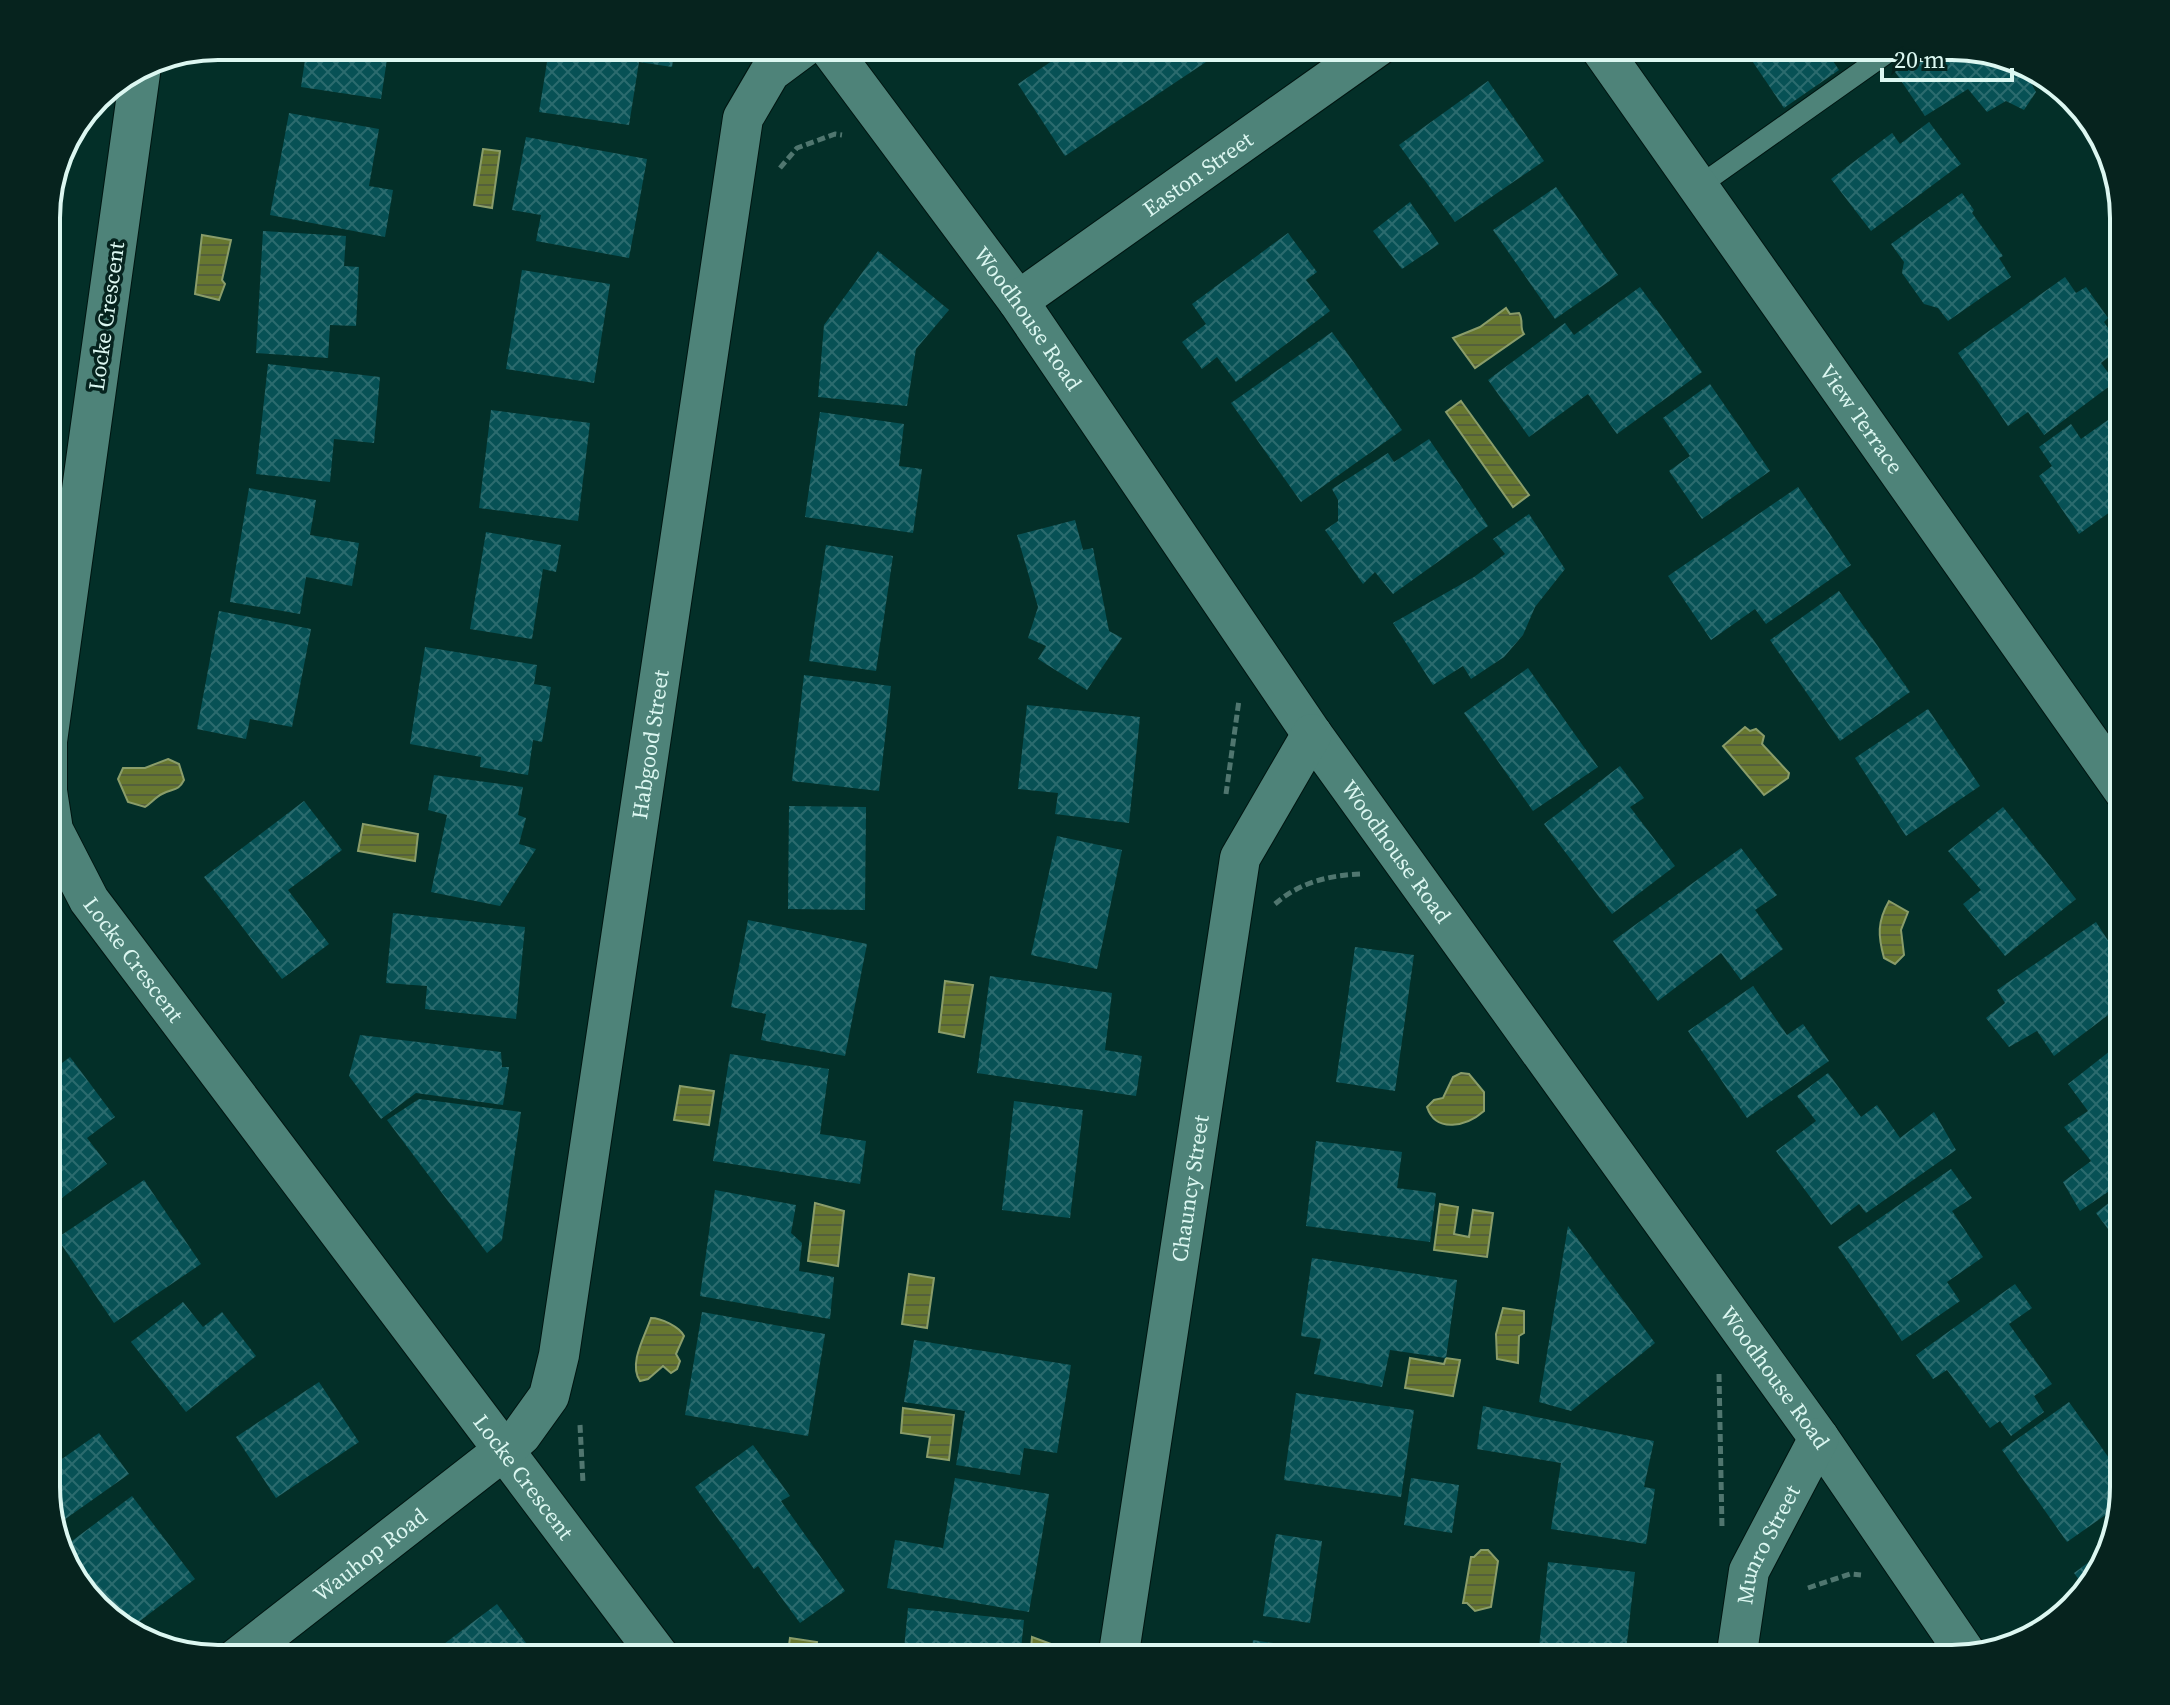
<svg xmlns="http://www.w3.org/2000/svg" width="2170" height="1705" font-family="'Source Serif 4',serif">
	<style>
		.water { fill: url(#water-rules); stroke: #8a9d6a; stroke-width: 2 }
		.building { fill: url(#building-cross-hatch) }
		.lines { fill: none; stroke-linecap: round; stroke-linejoin: round }
		.service-casing { stroke: #001511; stroke-width: 22 }
		.minor-casing { stroke: #001511; stroke-width: 42 }
		.path { stroke: #50766f; stroke-width: 5; stroke-dasharray: 8 4; stroke-linecap: butt }
		.service { stroke: #4e8379; stroke-width: 20 }
		.minor { stroke: #4e8379; stroke-width: 40 }
		.labels { text-anchor: middle; stroke-width: 7; stroke-linejoin: round; paint-order: stroke }
		.street-label { font-size: 22px; fill: #dcf7f1; stroke: #06231e }
		.rim { fill: none; stroke: #dcf7f1; stroke-width: 4 }
	</style>
	<defs>
		<pattern id="water-rules" width="6" height="5" patternUnits="userSpaceOnUse" patternTransform="scale(2)"><rect width="6" height="5" fill="#677730"/><path d="M0 2.5h6" fill="none" stroke="#54603c"/></pattern>
		<pattern id="building-cross-hatch" width="8" height="8" patternUnits="userSpaceOnUse" patternTransform="scale(2)"><rect width="8" height="8" fill="#075155"/><path d="M0 0l8 8M0 8l8-8" fill="none" stroke="#2b6b6e"/></pattern>
	</defs>
	<rect width="100%" height="100%" fill="#032f28"/>
	<g class="water">
		<path d="M483 149 500 151 492 208 474 205Z"/>
		<path d="M202 235 231 240 222 280 225 284 219 300 195 294Z"/>
		<path d="M1506 308 1510 314 1519 313C1524 321 1519 327 1524 334L1475 368 1453 338 1480 327Z"/>
		<path d="M1461 401 1529 495 1513 507 1446 412Z"/>
		<path d="M1745 727 1750 731 1756 729 1764 736 1762 744 1789 773 1788 778 1764 795 1723 746Z"/>
		<path d="M168 759 179 764 184 780C178 792 173 788 162 794 156 797 151 803 145 807L128 802 118 779 123 768H145Z"/>
		<path d="M363 824 418 834 415 861 358 851Z"/>
		<path d="M1889 901 1908 912 1901 930 1904 955 1895 964 1884 958C1878 936 1877 922 1889 901Z"/>
		<path d="M945 981 973 985 964 1037 939 1032Z"/>
		<path d="M1461 1073 1469 1074 1484 1092V1111C1467 1126 1436 1134 1427 1107L1434 1100 1443 1098 1453 1077Z"/>
		<path d="M680 1086 714 1091 709 1125 674 1120Z"/>
		<path d="M815 1203 844 1211 838 1266 808 1261Z"/>
		<path d="M1440 1204 1458 1207 1454 1234 1469 1237 1473 1210 1493 1213 1487 1257 1434 1250Z"/>
		<path d="M909 1274 934 1278 927 1328 902 1324Z"/>
		<path d="M1503 1308 1524 1311V1333L1519 1336 1518 1363 1497 1359 1496 1334Z"/>
		<path d="M651 1318C661 1318 680 1327 684 1336L676 1354 680 1361 677 1369 671 1373 663 1366 648 1379 640 1381C628 1364 645 1336 651 1318Z"/>
		<path d="M1410 1358 1444 1364 1446 1358 1460 1360 1453 1396 1405 1388Z"/>
		<path d="M903 1408 954 1415 949 1460 927 1457 930 1437 901 1433Z"/>
		<path d="M1481 1550H1488L1498 1561 1491 1607 1475 1611 1467 1603H1463L1471 1557H1474Z"/>
		<path d="M1032 1637 1059 1647 1057 1659H1030Z"/>
		<path d="M790 1638 817 1642 814 1659H787Z"/>
	</g>
	<g class="building">
		<path d="M307 46H389L381 99 301 87Z"/>
		<path d="M530 46H675L672 67 639 62 629 125 539 112 547 62 528 59Z"/>
		<path d="M991 46H1013L999 56Z"/>
		<path d="M1074 46H1213L1218 54 1065 156 1018 84Z"/>
		<path d="M1742 46H1823L1839 70 1784 108Z"/>
		<path d="M1927 46H1952L2017 59 2031 67 2025 72 2036 92 2024 110 2006 101 1987 112 1968 89 1925 116 1893 69Z"/>
		<path d="M1488 81 1544 161 1455 222 1399 145Z"/>
		<path d="M289 113 379 129 369 186 393 190 385 237 270 215Z"/>
		<path d="M1929 122 1961 164 1871 231 1831 179 1892 133 1900 144Z"/>
		<path d="M526 137 647 159 629 258 536 241 541 215 512 210Z"/>
		<path d="M1556 187 1618 275 1555 319 1493 230Z"/>
		<path d="M1962 193 1974 210 1972 213 2003 256 1999 258 2011 277 1948 321 1938 308 1924 304 1902 273 1904 262 1891 244Z"/>
		<path d="M1410 202 1439 244 1402 269 1373 231Z"/>
		<path d="M263 231 346 236 344 266 359 267 356 326 330 325 328 358 256 353Z"/>
		<path d="M1288 233 1317 272 1306 280 1330 311 1236 382 1217 357 1202 369 1182 342 1206 324 1192 304Z"/>
		<path d="M878 251 949 310 916 349 907 406 818 397 824 325Z"/>
		<path d="M522 270 610 284 594 383 506 369Z"/>
		<path d="M2065 277 2076 293 2086 287 2108 318 2104 322 2121 347 2101 363 2115 382 2044 435 2028 412 2008 426 1958 353Z"/>
		<path d="M1640 287 1702 372 1617 434 1588 394 1529 437 1488 380 1565 323 1574 335Z"/>
		<path d="M1332 332 1402 430 1301 502 1231 403Z"/>
		<path d="M268 364 380 377 374 443 334 439 330 482 256 474Z"/>
		<path d="M1710 384 1770 471 1702 519 1669 471 1690 456 1663 418Z"/>
		<path d="M491 410 590 423 578 521 479 508Z"/>
		<path d="M820 412 904 424 899 466 922 469 913 533 805 517Z"/>
		<path d="M2108 420 2124 442V502L2079 534 2039 476 2052 466 2039 447 2071 424 2081 439Z"/>
		<path d="M1429 439 1488 526 1393 594 1375 572 1363 584 1325 530 1338 521V500L1332 489 1388 453 1394 462Z"/>
		<path d="M1798 487 1851 565 1766 624 1755 609 1711 640 1668 576Z"/>
		<path d="M249 488 316 500 310 535 359 543 352 586 306 577 300 614 230 602Z"/>
		<path d="M1529 514 1565 569 1535 607 1523 635 1504 657 1471 679 1463 666 1433 685 1393 623 1474 577 1505 554 1493 539Z"/>
		<path d="M1075 520 1083 550 1093 548 1109 631 1122 638 1087 690 1038 659 1046 646 1028 638 1038 607 1017 535Z"/>
		<path d="M486 532 561 545 556 572 543 569 532 639 470 629Z"/>
		<path d="M826 545 893 556 876 671 809 661Z"/>
		<path d="M1839 591 1910 692 1840 741 1770 640Z"/>
		<path d="M219 611 311 629 292 727 250 719 246 739 197 729Z"/>
		<path d="M425 647 537 665 534 684 551 687 542 742 533 740 528 775 480 767 481 757 410 744Z"/>
		<path d="M1528 668 1598 767 1533 811 1464 713Z"/>
		<path d="M804 675 891 686 879 791 792 781Z"/>
		<path d="M1027 705 1140 717 1129 823 1055 814 1058 793 1018 789Z"/>
		<path d="M1928 709 1980 786 1906 836 1855 758Z"/>
		<path d="M1620 766 1644 798 1630 807 1675 866 1612 914 1544 824Z"/>
		<path d="M434 775 523 787 518 815 526 818 519 844 536 849 500 906 431 892 447 815 428 810Z"/>
		<path d="M304 801 342 850 288 890 329 944 282 979 204 877Z"/>
		<path d="M789 806 866 807 865 910 788 909Z"/>
		<path d="M2003 807 2076 899 2005 956 1963 904 1981 890 1948 851Z"/>
		<path d="M1057 836 1122 850 1097 969 1031 955Z"/>
		<path d="M1741 848 1777 895 1755 910 1783 949 1741 980 1721 953 1658 1001 1613 941Z"/>
		<path d="M393 913 525 927 516 1019 425 1009 427 986 386 983Z"/>
		<path d="M748 920 867 944 845 1056 761 1040 766 1014 731 1007Z"/>
		<path d="M2096 922 2124 965V1003L2054 1056 2037 1031 2009 1047 1986 1018 2005 1003 1997 990Z"/>
		<path d="M1355 947 1414 955 1395 1091 1336 1082Z"/>
		<path d="M990 976 1112 993 1105 1050 1142 1056 1136 1096 977 1073Z"/>
		<path d="M1753 986 1787 1035 1803 1024 1829 1061 1747 1118 1688 1031Z"/>
		<path d="M360 1035 501 1052 502 1067H509L503 1105 416 1093 381 1119 349 1076Z"/>
		<path d="M46 1039 55 1052 46 1058Z"/>
		<path d="M2124 1040V1181L2080 1211 2063 1182 2091 1161 2064 1127 2088 1111 2068 1084Z"/>
		<path d="M730 1054 829 1069 820 1134 866 1141 860 1184 713 1161Z"/>
		<path d="M70 1057 115 1117 87 1138 107 1164 46 1210V1075Z"/>
		<path d="M1828 1073 1861 1117 1877 1105 1900 1138 1934 1112 1956 1150 1866 1213 1859 1204 1831 1225 1776 1151 1816 1121 1797 1096Z"/>
		<path d="M419 1099 521 1112 502 1240 487 1253 387 1120Z"/>
		<path d="M1014 1101 1083 1110 1070 1218 1002 1210Z"/>
		<path d="M1316 1141 1402 1152 1397 1188 1436 1193 1430 1242 1306 1226Z"/>
		<path d="M1951 1169 1972 1198 1952 1211 1983 1257 1947 1282 1960 1301 1902 1341 1838 1247Z"/>
		<path d="M144 1180 201 1264 114 1323 57 1238Z"/>
		<path d="M715 1190 796 1205 791 1233 802 1243 799 1271 834 1277 830 1319 700 1296Z"/>
		<path d="M2124 1191V1242L2120 1245 2096 1213Z"/>
		<path d="M1568 1226 1655 1343 1571 1411 1539 1402Z"/>
		<path d="M1312 1258 1457 1280 1446 1358 1390 1350 1382 1387 1314 1374 1321 1339 1301 1336Z"/>
		<path d="M2015 1284 2032 1308 2009 1324 2052 1384 2034 1396 2044 1412 2011 1436 2000 1421 1990 1428 1947 1370 1933 1379 1916 1355Z"/>
		<path d="M183 1302 203 1327 222 1312 256 1356 186 1412 131 1342Z"/>
		<path d="M702 1312 825 1334 808 1436 685 1415Z"/>
		<path d="M914 1340 1071 1365 1057 1453 1024 1448 1020 1475 956 1465 965 1411 904 1402Z"/>
		<path d="M319 1382 359 1442 276 1498 236 1437Z"/>
		<path d="M1296 1393 1414 1410 1401 1497 1284 1480Z"/>
		<path d="M2069 1402 2124 1479V1487L2121 1504 2067 1542 2002 1450Z"/>
		<path d="M1483 1406 1654 1441 1644 1487 1655 1489 1646 1544 1551 1529 1561 1463 1477 1449Z"/>
		<path d="M99 1433 129 1474 54 1527 46 1497V1458L52 1466Z"/>
		<path d="M753 1445 790 1496 781 1501 845 1591 800 1623 758 1566 754 1569 695 1487Z"/>
		<path d="M955 1478 1049 1494 1029 1612 887 1588 895 1540 943 1548Z"/>
		<path d="M1411 1478 1459 1485 1452 1533 1404 1525Z"/>
		<path d="M132 1496 195 1579 128 1630 105 1616 64 1562 60 1550Z"/>
		<path d="M1276 1534 1322 1541 1310 1623 1263 1616Z"/>
		<path d="M2112 1545 2111 1552 2087 1591 2074 1573Z"/>
		<path d="M1548 1562 1635 1572 1625 1659H1584L1585 1652 1539 1647Z"/>
		<path d="M497 1604 538 1659H424Z"/>
		<path d="M908 1608 1024 1620 1020 1659H903Z"/>
		<path d="M1253 1640 1305 1648 1303 1659H1251Z"/>
		<path d="M1341 1645 1383 1651 1382 1659H1338Z"/>
	</g>
	<g class="lines">
		<defs>
			<path id="service" d="M1699 186 1897 46"/>
			<g id="minor">
				<path id="s1" d="M828 46 1018 301 1312 734 1819 1438 1967 1655"/>
				<path id="s2" d="M1599 46 2124 791"/>
				<path id="s3" d="M141 66 47 741V791L53 830 89 900 661 1659"/>
				<path id="s4" d="M1018 301 1378 46"/>
				<path id="s5" d="M236 1659 504 1450 521 1435 549 1396 559 1355 743 118 770 72 805 46"/>
				<path id="s6" d="M1118 1659 1240 858 1312 734"/>
				<path id="s7" d="M1736 1659 1749 1571 1819 1438"/>
			</g>
		</defs>
		<use href="#service" class="service-casing"/>
		<use href="#minor" class="minor-casing"/>
		<g class="path">
			<path d="M780 168 797 148 835 134 842 135"/>
			<path d="M1226 794 1239 700"/>
			<path d="M1275 904C1300 882 1330 875 1362 874"/>
			<path d="M1719 1374 1722 1528"/>
			<path d="M580 1425 583 1483"/>
			<path d="M1808 1588 1850 1574 1861 1575"/>
		</g>
		<use href="#service" class="service"/>
		<use href="#minor" class="minor"/>
	</g>
	<g class="labels">
		<g class="street-label">
			<text dy="8" stroke="none"><textPath href="#s4" startOffset="220">Easton Street</textPath></text>
			<text transform="translate(106 316) rotate(-82)" y="8">Locke Crescent</text>
			<text dy="8" stroke="none"><textPath href="#s1" startOffset="338">Woodhouse Road</textPath></text>
			<text dy="8" stroke="none"><textPath href="#s2" startOffset="456">View Terrace</textPath></text>
			<text dy="8" stroke="none"><textPath href="#s5" startOffset="1070">Habgood Street</textPath></text>
			<text dy="8" stroke="none"><textPath href="#s1" startOffset="986">Woodhouse Road</textPath></text>
			<text dy="8" stroke="none"><textPath href="#s3" startOffset="924">Locke Crescent</textPath></text>
			<text dy="8" stroke="none"><textPath href="#s6" startOffset="476">Chauncy Street</textPath></text>
			<text dy="8" stroke="none"><textPath href="#s1" startOffset="1634">Woodhouse Road</textPath></text>
			<text dy="8" stroke="none"><textPath href="#s3" startOffset="1572">Locke Crescent</textPath></text>
			<text dy="8" stroke="none"><textPath href="#s7" startOffset="120">Munro Street</textPath></text>
			<text dy="8" stroke="none"><textPath href="#s5" startOffset="170">Wauhop Road</textPath></text>
		</g>
	</g>
	<path d="M0 0H2170V1705H0ZM218 60H1952A158 158 0 0 1 2110 218V1487A158 158 0 0 1 1952 1645H218A158 158 0 0 1 60 1487V218A158 158 0 0 1 218 60Z" fill="#06231e" fill-rule="evenodd"/>
	<path class="rim" d="M218 60H1952A158 158 0 0 1 2110 218V1487A158 158 0 0 1 1952 1645H218A158 158 0 0 1 60 1487V218A158 158 0 0 1 218 60Z"/>
	<path d="M1882 68v12h130v-12" fill="none" stroke="#dcf7f1" stroke-width="4"/>
	<text x="1894" y="68" font-size="24" fill="#dcf7f1" stroke="#06231e" stroke-width="6" paint-order="stroke">20 m</text>
</svg>
